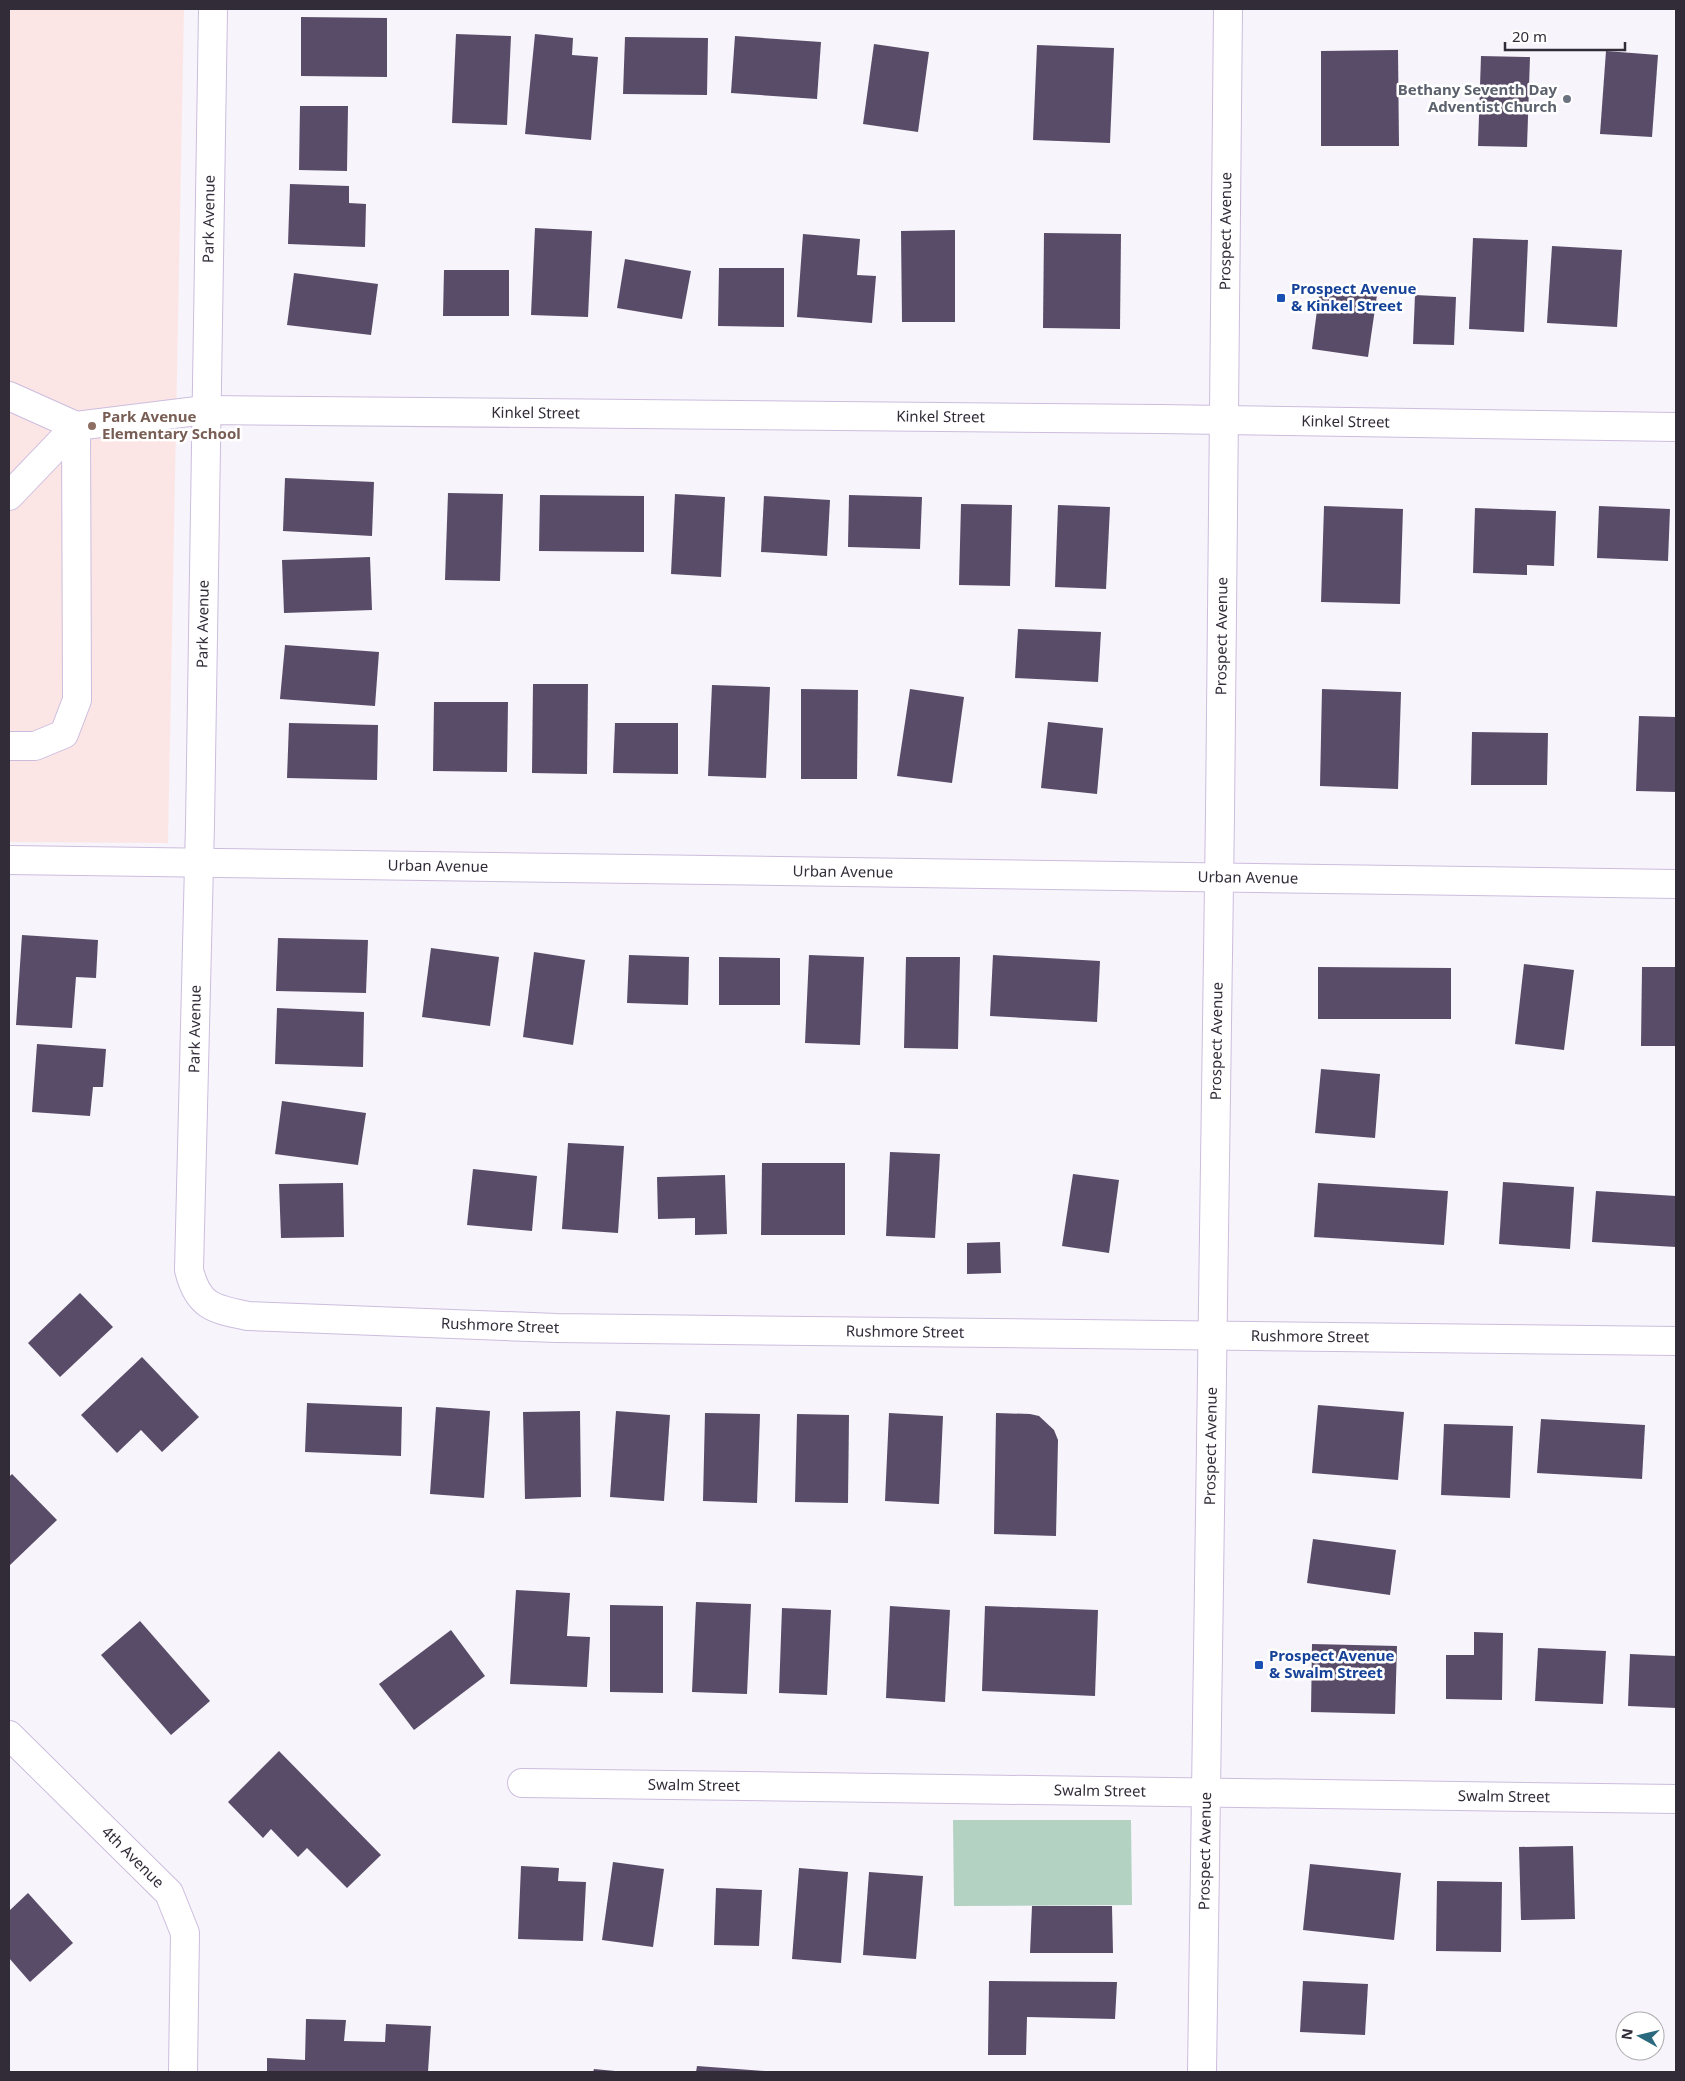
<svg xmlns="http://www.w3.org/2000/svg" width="1685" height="2081" font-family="'Noto Sans',sans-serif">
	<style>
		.education { fill: #fce6e5 }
		.green { fill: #b3d2c2 }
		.building { fill: #594c68 }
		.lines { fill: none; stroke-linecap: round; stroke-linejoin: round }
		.minor-casing { stroke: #ccbdde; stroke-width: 30 }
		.major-casing { stroke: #ccbdde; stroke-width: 30 }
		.minor { stroke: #fff; stroke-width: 28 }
		.major { stroke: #fff; stroke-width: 28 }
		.worship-dot { fill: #6b7280; stroke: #fff; stroke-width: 2 }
		.transit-dot { fill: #1a4fb4; stroke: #fff; stroke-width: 2 }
		.education-dot { fill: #8d6e63; stroke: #fff; stroke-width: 2 }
		.labels { text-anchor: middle; stroke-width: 5; stroke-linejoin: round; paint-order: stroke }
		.worship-label { font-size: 15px; font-weight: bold; fill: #5b616d; stroke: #fff; text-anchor: end }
		.street-label { font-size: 15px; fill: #322c39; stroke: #fff }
		.transit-label { font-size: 15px; font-weight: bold; fill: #164399; stroke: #fff; text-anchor: start }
		.education-label { font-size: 15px; font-weight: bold; fill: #785e54; stroke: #fff; text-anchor: start }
	</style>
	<rect width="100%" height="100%" fill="#f7f4fb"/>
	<path class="education" d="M9 9H184L168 843 9 842Z"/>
	<path class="green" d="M953 1820H1131L1132 1905 954 1906Z"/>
	<g class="building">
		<path d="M301 17 387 18V77L301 76Z"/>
		<path d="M456 34 511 36 507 125 452 123Z"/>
		<path d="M535 34 573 38 572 55 598 57 591 140 525 134Z"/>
		<path d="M735 36 821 42 817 99 731 93Z"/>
		<path d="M625 37 708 38 707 95 623 94Z"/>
		<path d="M874 44 929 52 918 132 863 124Z"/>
		<path d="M1037 45 1114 48 1110 143 1033 140Z"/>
		<path d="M1398 50 1399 146H1321V51Z"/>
		<path d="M1606 51 1658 55 1652 137 1600 134Z"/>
		<path d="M1481 56 1530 57 1527 147 1478 146Z"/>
		<path d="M300 106H348L347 171 299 170Z"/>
		<path d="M290 184 349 186V203L366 204 365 247 288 244Z"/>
		<path d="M535 228 592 231 588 317 531 315Z"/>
		<path d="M955 230V322H902L901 231Z"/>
		<path d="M1044 233 1121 234 1120 329 1043 328Z"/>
		<path d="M803 234 860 239 857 275 876 276 872 323 797 317Z"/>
		<path d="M1473 238 1528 240 1524 332 1469 329Z"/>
		<path d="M1552 246 1622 250 1617 327 1547 323Z"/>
		<path d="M625 259 691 271 682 319 617 308Z"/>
		<path d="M719 268H784V327L718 326Z"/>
		<path d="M444 270H509V316H443Z"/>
		<path d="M294 273 378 284 371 335 287 325Z"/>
		<path d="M1320 287 1377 295 1368 357 1312 349Z"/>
		<path d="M1415 295 1456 297 1454 345 1413 344Z"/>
		<path d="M285 478 374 482 372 536 283 531Z"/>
		<path d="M448 493 503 494 500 581 445 580Z"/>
		<path d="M675 494 725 497 721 577 671 574Z"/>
		<path d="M540 495 644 496V552L539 551Z"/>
		<path d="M849 495 922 497 920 549 848 547Z"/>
		<path d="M764 496 830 500 827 556 761 552Z"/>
		<path d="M961 504 1012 505 1010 586 959 585Z"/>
		<path d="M1058 505 1110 507 1106 589 1055 587Z"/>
		<path d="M1324 506 1403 509 1400 604 1321 602Z"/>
		<path d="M1599 506 1670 509 1668 561 1597 558Z"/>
		<path d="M1475 508 1556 511 1554 566 1527 565V575L1473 573Z"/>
		<path d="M370 557 372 610 284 613 282 560Z"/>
		<path d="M1018 629 1101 632 1098 682 1015 678Z"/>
		<path d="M285 645 379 652 375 706 280 699Z"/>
		<path d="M533 684H588L587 774 532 773Z"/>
		<path d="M712 685 770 687 766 778 708 776Z"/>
		<path d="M801 689 858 690 857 779H801Z"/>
		<path d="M910 689 964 697 952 783 897 776Z"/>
		<path d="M1322 689 1401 692 1398 789 1320 786Z"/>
		<path d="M434 702H508L507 772 433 771Z"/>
		<path d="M1639 716 1676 717V792L1636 791Z"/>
		<path d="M1048 722 1103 728 1097 794 1041 788Z"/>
		<path d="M289 723 378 725 377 780 287 778Z"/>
		<path d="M615 723H678V774L613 773Z"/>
		<path d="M1472 732 1548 733 1547 785H1471Z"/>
		<path d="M22 935 98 940 96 978 76 977 72 1028 16 1025Z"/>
		<path d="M278 938 368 940 366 993 276 991Z"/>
		<path d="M431 948 499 957 490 1026 422 1017Z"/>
		<path d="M534 952 585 960 573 1045 523 1037Z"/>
		<path d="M629 955 689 957 688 1005 627 1003Z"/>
		<path d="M809 955 864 957 860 1045 805 1043Z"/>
		<path d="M993 955 1100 961 1097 1022 990 1016Z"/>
		<path d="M719 957 780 958V1005H719Z"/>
		<path d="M906 957H960L958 1049 904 1048Z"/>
		<path d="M1524 964 1574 970 1564 1050 1515 1044Z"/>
		<path d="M1318 967 1451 968V1019H1318Z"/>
		<path d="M1642 967H1676V1046H1641Z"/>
		<path d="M277 1008 364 1012 363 1067 275 1064Z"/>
		<path d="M37 1044 106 1049 103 1087H93L90 1116 32 1112Z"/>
		<path d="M1321 1069 1380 1074 1375 1138 1315 1133Z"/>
		<path d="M282 1101 366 1113 358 1165 275 1154Z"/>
		<path d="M568 1143 624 1146 618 1233 562 1229Z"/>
		<path d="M890 1152 940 1154 935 1238 886 1236Z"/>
		<path d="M762 1163H845V1235H761Z"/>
		<path d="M473 1169 537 1176 532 1231 467 1225Z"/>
		<path d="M1073 1174 1119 1180 1109 1253 1062 1246Z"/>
		<path d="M725 1175 727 1234 695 1235V1218L658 1219 657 1177Z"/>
		<path d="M1503 1182 1574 1187 1570 1249 1499 1244Z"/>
		<path d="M343 1183 344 1237 281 1238 279 1184Z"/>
		<path d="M1318 1183 1448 1191 1444 1245 1314 1237Z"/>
		<path d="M1596 1191 1676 1196V1247L1592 1242Z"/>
		<path d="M1000 1242 1001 1273 967 1274V1243Z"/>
		<path d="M80 1293 113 1327 60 1377 28 1343Z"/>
		<path d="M142 1357 199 1417 162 1452 141 1430 117 1453 81 1415Z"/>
		<path d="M307 1403 402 1407 401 1456 305 1452Z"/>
		<path d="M1318 1405 1404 1412 1398 1480 1312 1473Z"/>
		<path d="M436 1407 490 1411 484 1498 430 1494Z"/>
		<path d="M580 1411 581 1497 525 1499 523 1412Z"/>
		<path d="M616 1411 670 1415 664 1501 610 1497Z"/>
		<path d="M705 1413 760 1414 757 1503 703 1501Z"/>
		<path d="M889 1413 943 1416 939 1504 885 1501Z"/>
		<path d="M996 1413 1030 1414 1039 1416 1054 1430 1058 1440 1056 1536 994 1534Z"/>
		<path d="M797 1414 849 1415 848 1503 795 1502Z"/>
		<path d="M1541 1419 1645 1425 1642 1479 1537 1473Z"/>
		<path d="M1444 1424 1513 1426 1510 1498 1441 1495Z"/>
		<path d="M12 1474 57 1520 9 1566V1477Z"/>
		<path d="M1313 1539 1396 1550 1390 1595 1307 1583Z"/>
		<path d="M516 1590 570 1593 567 1636 590 1637 587 1687 510 1684Z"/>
		<path d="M696 1602 751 1604 747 1694 692 1692Z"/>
		<path d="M610 1605 663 1606V1693L610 1692Z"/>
		<path d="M890 1606 950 1610 945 1702 886 1698Z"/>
		<path d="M985 1606 1098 1610 1095 1696 982 1691Z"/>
		<path d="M782 1608 831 1610 827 1695 779 1693Z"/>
		<path d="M140 1621 210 1701 171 1735 101 1655Z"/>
		<path d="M451 1630 485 1676 414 1730 379 1684Z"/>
		<path d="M1474 1632 1503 1633 1502 1700 1446 1699V1655H1474Z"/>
		<path d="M1312 1644 1397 1646 1395 1714 1311 1712Z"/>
		<path d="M1538 1648 1606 1651 1603 1704 1535 1701Z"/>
		<path d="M1630 1654 1676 1656V1708L1628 1706Z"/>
		<path d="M279 1751 381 1855 347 1888 307 1848 298 1857 271 1829 263 1838 228 1802Z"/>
		<path d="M1573 1846 1575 1919 1521 1920 1519 1847Z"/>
		<path d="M613 1862 664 1869 653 1947 602 1940Z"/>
		<path d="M1310 1864 1401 1873 1394 1940 1303 1930Z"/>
		<path d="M521 1866 559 1868 558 1881 586 1882 583 1941 518 1939Z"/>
		<path d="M799 1868 848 1872 841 1963 792 1959Z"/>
		<path d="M869 1872 923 1876 916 1959 863 1955Z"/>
		<path d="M1437 1881 1502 1882 1501 1952 1436 1951Z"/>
		<path d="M716 1888 762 1890 759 1946 714 1945Z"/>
		<path d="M28 1893 73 1943 30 1982 9 1958V1911Z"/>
		<path d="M1032 1906H1112L1113 1953H1030Z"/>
		<path d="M989 1981 1117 1982 1115 2019 1027 2017 1026 2055H988Z"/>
		<path d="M1303 1981 1368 1984 1365 2035 1300 2032Z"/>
		<path d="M306 2019 346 2020 344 2041 385 2042 386 2024 431 2026 428 2072H267V2058L305 2060Z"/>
		<path d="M697 2066 765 2071V2072H696Z"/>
		<path d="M594 2069 615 2071V2072H593Z"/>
	</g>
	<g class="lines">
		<defs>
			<g id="minor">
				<path id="s1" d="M213 9 200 824 189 1270C198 1307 214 1309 248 1316L556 1328 1676 1341"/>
				<path id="s2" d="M9 396 76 426 205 410 1160 419 1676 427"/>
				<path d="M9 496 76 426"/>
				<path d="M9 746H35L64 734 77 700 76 426"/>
				<path id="s3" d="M9 860 1676 884"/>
				<path id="s4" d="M9 1735 169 1893 185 1933 183 2072"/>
				<path id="s5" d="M522 1783 1676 1799"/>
			</g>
			<g id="major">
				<path id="s6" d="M1202 2072 1220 814 1228 9"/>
			</g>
		</defs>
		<use href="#minor" class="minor-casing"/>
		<use href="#major" class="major-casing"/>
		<use href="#minor" class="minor"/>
		<use href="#major" class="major"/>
	</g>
	<circle class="worship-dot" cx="1567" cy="99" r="5"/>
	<g class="transit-dot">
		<rect x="1276" y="293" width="10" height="10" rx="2.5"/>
		<rect x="1254" y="1660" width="10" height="10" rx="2.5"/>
	</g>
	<circle class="education-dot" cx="92" cy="426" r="5"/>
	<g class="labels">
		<g class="worship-label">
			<text x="1557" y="95">Bethany Seventh Day<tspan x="1557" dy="17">Adventist Church</tspan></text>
		</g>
		<g class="street-label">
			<text transform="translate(209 219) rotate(-89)" y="5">Park Avenue</text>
			<text dy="5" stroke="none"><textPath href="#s6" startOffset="1841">Prospect Avenue</textPath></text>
			<text dy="5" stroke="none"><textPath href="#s2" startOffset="534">Kinkel Street</textPath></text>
			<text dy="5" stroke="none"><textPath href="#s2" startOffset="939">Kinkel Street</textPath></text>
			<text dy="5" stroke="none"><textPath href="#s2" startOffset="1344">Kinkel Street</textPath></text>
			<text transform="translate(203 624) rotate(-89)" y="5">Park Avenue</text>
			<text dy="5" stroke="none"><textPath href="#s6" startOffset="1436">Prospect Avenue</textPath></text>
			<text dy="5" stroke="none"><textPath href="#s3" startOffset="429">Urban Avenue</textPath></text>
			<text dy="5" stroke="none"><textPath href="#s3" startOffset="834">Urban Avenue</textPath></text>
			<text dy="5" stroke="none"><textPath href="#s3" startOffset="1239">Urban Avenue</textPath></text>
			<text transform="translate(195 1029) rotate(-89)" y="5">Park Avenue</text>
			<text dy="5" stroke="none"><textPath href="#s6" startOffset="1031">Prospect Avenue</textPath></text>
			<text dy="5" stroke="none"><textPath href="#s1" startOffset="1595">Rushmore Street</textPath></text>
			<text dy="5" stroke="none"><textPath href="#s1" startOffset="2000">Rushmore Street</textPath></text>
			<text dy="5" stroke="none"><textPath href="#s1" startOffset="2405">Rushmore Street</textPath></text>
			<text dy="5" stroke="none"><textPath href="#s6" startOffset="626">Prospect Avenue</textPath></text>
			<text dy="5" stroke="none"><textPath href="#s5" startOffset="172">Swalm Street</textPath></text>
			<text dy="5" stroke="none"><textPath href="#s5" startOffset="578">Swalm Street</textPath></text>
			<text dy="5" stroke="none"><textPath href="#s5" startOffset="982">Swalm Street</textPath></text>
			<text dy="5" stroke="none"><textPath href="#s6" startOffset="221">Prospect Avenue</textPath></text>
			<text dy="5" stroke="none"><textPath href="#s4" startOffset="174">4th Avenue</textPath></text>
		</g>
		<g class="transit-label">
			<text x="1291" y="294">Prospect Avenue<tspan x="1291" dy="17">&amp; Kinkel Street</tspan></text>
			<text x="1269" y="1661">Prospect Avenue<tspan x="1269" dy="17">&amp; Swalm Street</tspan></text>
		</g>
		<g class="education-label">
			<text x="102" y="422">Park Avenue<tspan x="102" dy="17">Elementary School</tspan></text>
		</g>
	</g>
	<rect width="1685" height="2081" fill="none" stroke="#322c39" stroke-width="20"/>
	<g transform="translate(1640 2036) rotate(278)"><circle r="24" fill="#ffffff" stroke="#adabb0"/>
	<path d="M0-4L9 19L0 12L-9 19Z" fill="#2a697e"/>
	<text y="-8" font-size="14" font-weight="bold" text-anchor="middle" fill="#322c39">N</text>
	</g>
	<path d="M1505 42v8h120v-8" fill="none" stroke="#322c39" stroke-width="2.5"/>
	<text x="1512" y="42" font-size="15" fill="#322c39" stroke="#ffffff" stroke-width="4" paint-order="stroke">20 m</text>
</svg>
